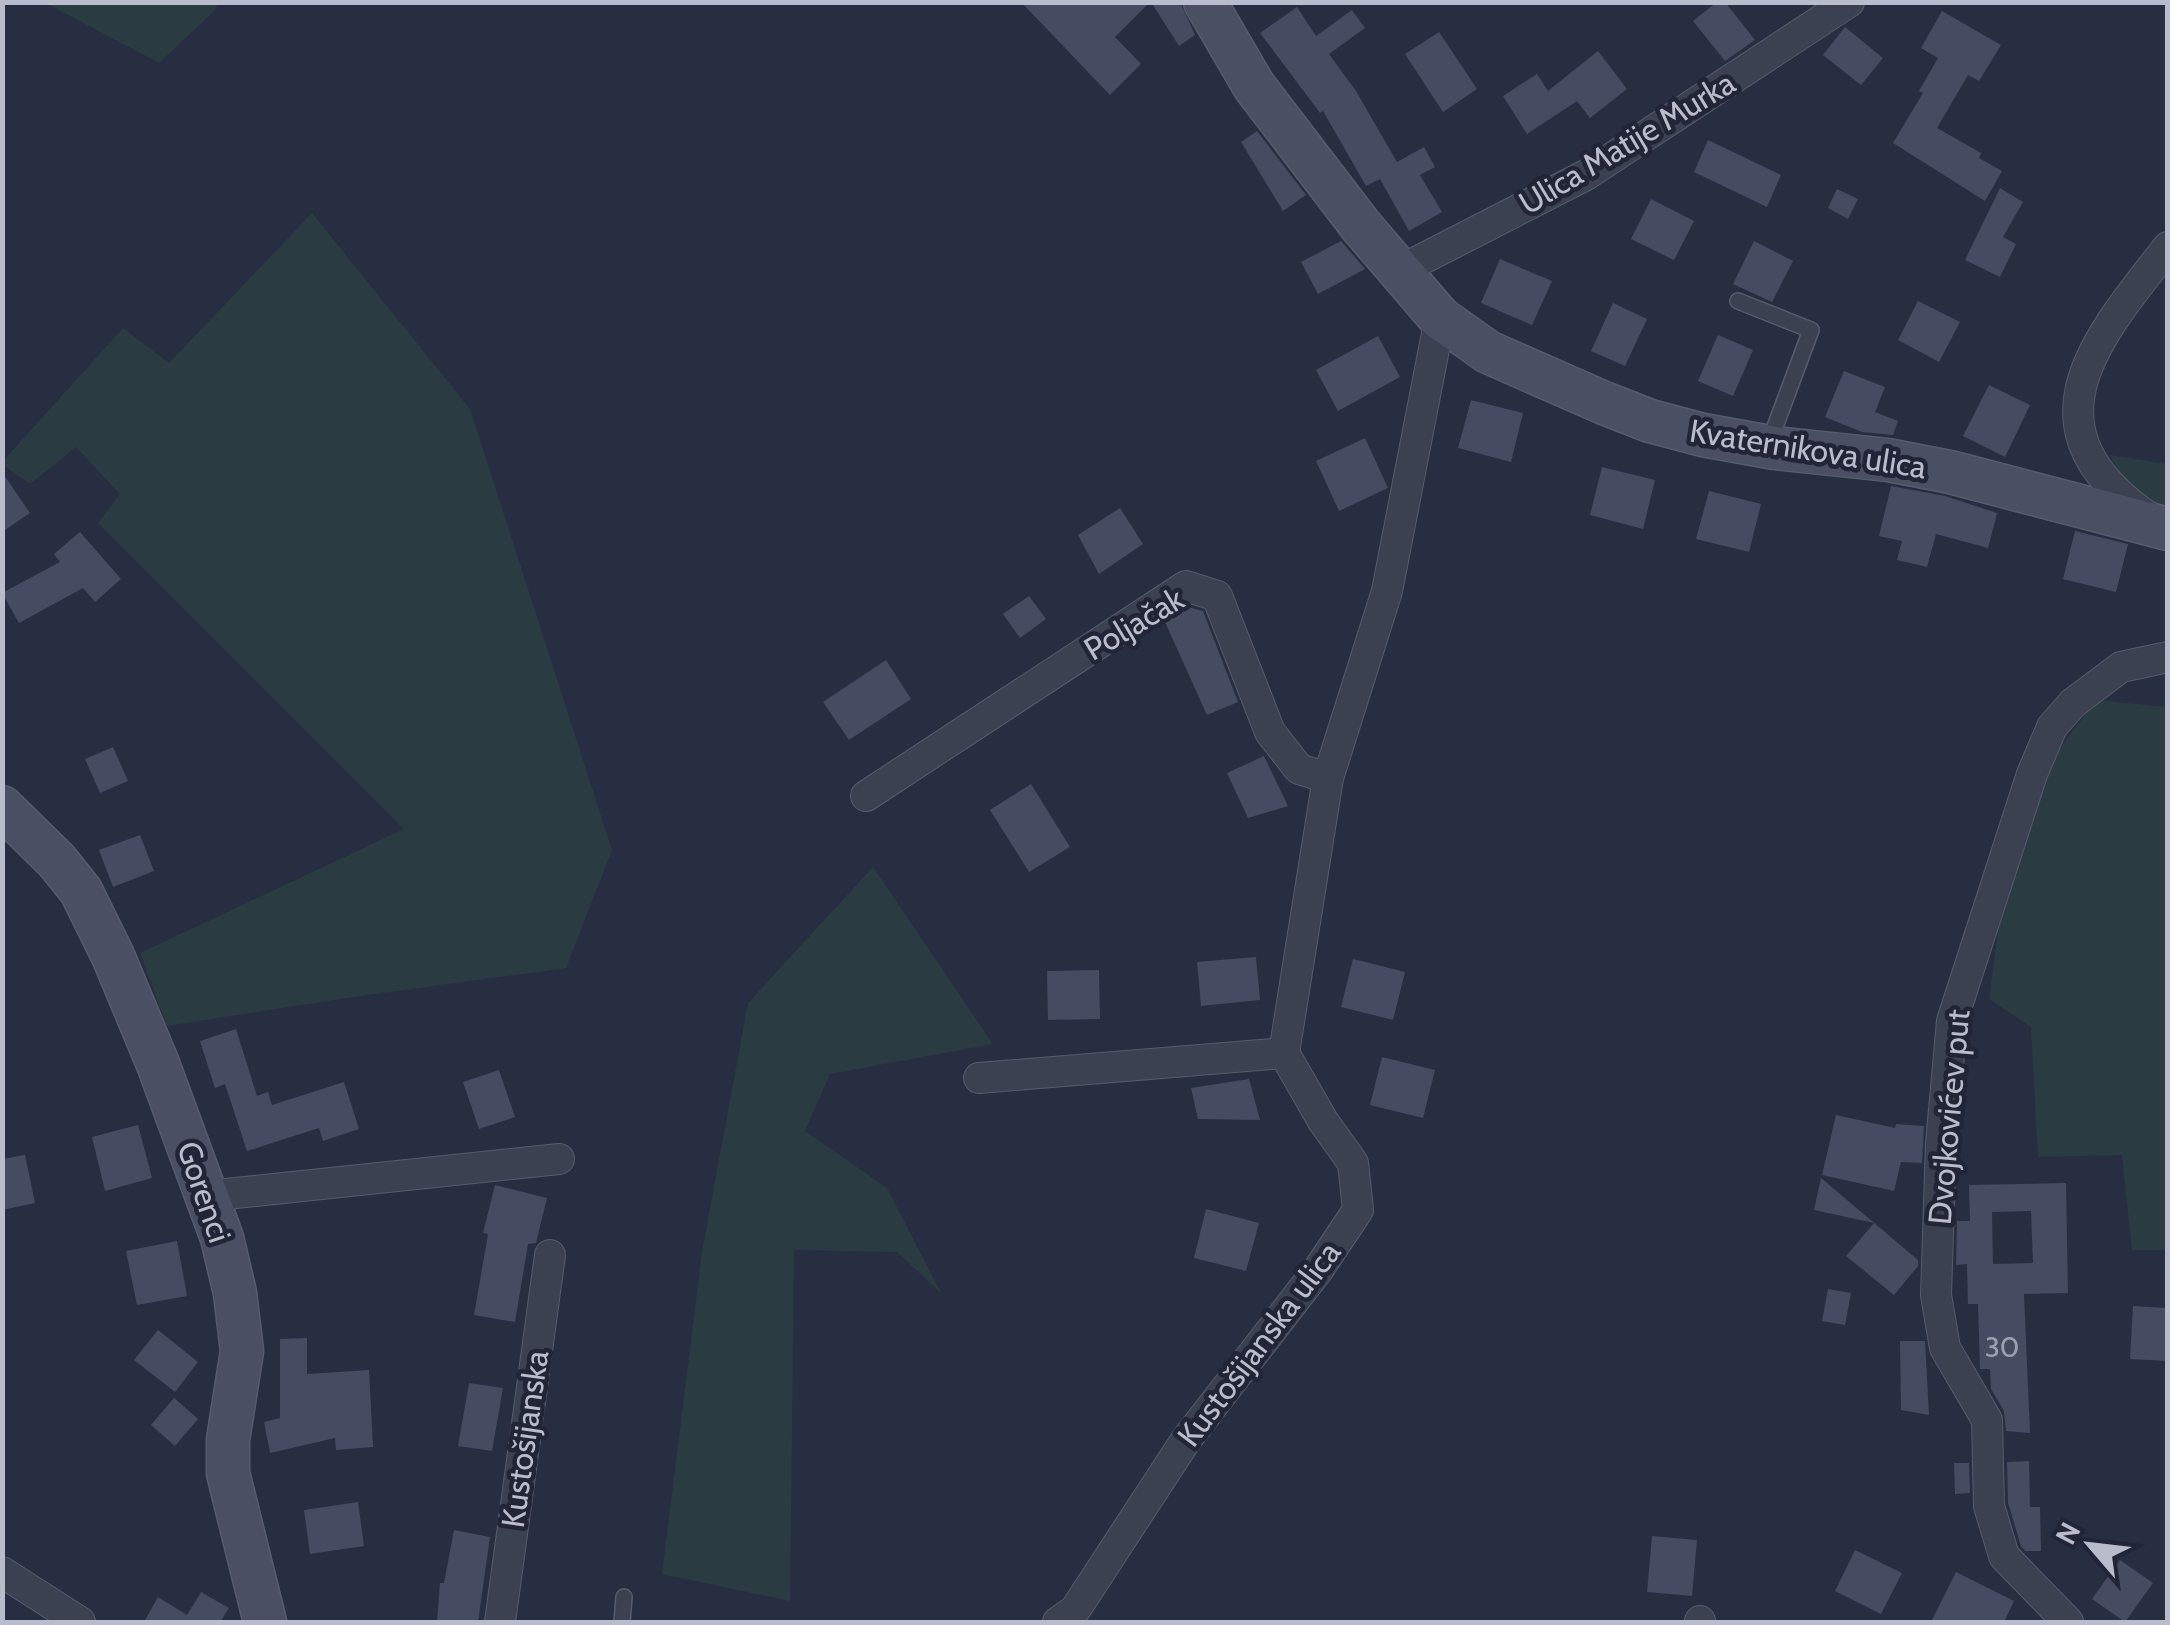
<svg xmlns="http://www.w3.org/2000/svg" width="2170" height="1625" font-family="Cabin,sans-serif">
	<style>
		.green { fill: #2a3b42 }
		.building { fill: #454b61; fill-rule: evenodd }
		.lines { fill: none; stroke-linecap: round; stroke-linejoin: round }
		.lane-casing { stroke: #575c6c; stroke-width: 18 }
		.street-casing { stroke: #575c6c; stroke-width: 32 }
		.secondary-casing { stroke: #575c6c; stroke-width: 45 }
		.lane { stroke: #3c4151; stroke-width: 15 }
		.street { stroke: #3c4151; stroke-width: 30 }
		.secondary { stroke: #4b4f64; stroke-width: 42 }
		.labels { text-anchor: middle; stroke-width: 9; stroke-linejoin: round; paint-order: stroke }
		.number-label { font-size: 28px; fill: #9ca0b0 }
		.street-label { font-size: 32px; fill: #b9bdcb; stroke: #212537 }
	</style>
	<rect width="100%" height="100%" fill="#282e41"/>
	<g class="green">
		<path d="M46 3H218L215 10 159 63Z"/>
		<path d="M312 213 470 409 612 850 566 968 353 997 167 1026 140 953 404 829 98 523 120 494 76 447 30 484 3 465V461L123 328 169 363Z"/>
		<path d="M2110 455 2167 464V515L2121 477Z"/>
		<path d="M2096 700 2167 707V1250H2132L2122 1155 2038 1157 2031 1027 1989 999 1998 931 2044 770Z"/>
		<path d="M873 867 993 1044 830 1074 805 1131 887 1188 941 1293 897 1252 794 1250 790 1601 662 1574 702 1252 748 1003Z"/>
	</g>
	<g class="building">
		<path d="M1021 2H1150L1115 37 1141 64 1110 95Z"/>
		<path d="M1151 2H1180L1195 35 1179 46Z"/>
		<path d="M1717 2H1725L1755 40 1725 61 1693 21Z"/>
		<path d="M1297 7 1316 36 1352 10 1365 28 1329 54 1356 91 1397 162 1424 147 1435 167 1420 175 1442 212 1409 231 1380 179 1366 186 1323 111 1320 113 1260 33Z"/>
		<path d="M1942 11 2001 45 1979 81 1968 75 1937 128 1981 153 1979 158 2002 171 1985 201 1893 143 1923 93 1919 91 1938 58 1921 48Z"/>
		<path d="M1845 27 1883 58 1861 85 1823 55Z"/>
		<path d="M1439 32 1477 89 1443 112 1405 54Z"/>
		<path d="M1598 51 1627 89 1590 118 1577 101 1527 134 1503 96 1537 74 1548 91Z"/>
		<path d="M1257 131 1306 195 1283 211 1241 142Z"/>
		<path d="M1708 140 1781 175 1767 207 1694 172Z"/>
		<path d="M2000 188 2023 202 2003 237 2016 244 2000 277 1965 260Z"/>
		<path d="M1837 189 1858 199 1848 219 1828 208Z"/>
		<path d="M1651 199 1694 221 1674 260 1631 239Z"/>
		<path d="M1341 241 1365 269 1318 294 1301 262Z"/>
		<path d="M1754 241 1793 261 1772 302 1733 284Z"/>
		<path d="M1500 259 1552 281 1532 325 1481 303Z"/>
		<path d="M1918 301 1960 322 1939 362 1898 340Z"/>
		<path d="M1613 303 1647 319 1625 366 1591 351Z"/>
		<path d="M1718 335 1753 350 1733 396 1698 381Z"/>
		<path d="M1378 336 1400 377 1338 411 1316 370Z"/>
		<path d="M1844 371 1885 387 1875 412 1898 421 1893 435 1862 432 1825 417Z"/>
		<path d="M1989 385 2030 405 2005 457 1963 436Z"/>
		<path d="M1471 400 1523 413 1511 462 1458 448Z"/>
		<path d="M1365 438 1388 488 1339 511 1316 461Z"/>
		<path d="M1602 467 1655 480 1643 529 1590 515Z"/>
		<path d="M2 472 30 513 2 532Z"/>
		<path d="M1891 486 1945 496 1997 513 1988 548 1936 534 1927 567 1897 560 1902 541 1879 536Z"/>
		<path d="M1709 491 1761 504 1749 552 1696 539Z"/>
		<path d="M1120 508 1143 544 1099 574 1078 535Z"/>
		<path d="M2075 531 2128 544 2116 592 2063 579Z"/>
		<path d="M80 532 121 579 95 602 83 588 19 623 2 593 60 562 54 554Z"/>
		<path d="M1029 596 1046 619 1020 638 1003 614Z"/>
		<path d="M1188 607 1203 611 1238 702 1207 715 1165 622Z"/>
		<path d="M886 660 911 699 849 740 823 702Z"/>
		<path d="M113 747 128 781 100 793 85 759Z"/>
		<path d="M1264 756 1288 806 1248 818 1227 773Z"/>
		<path d="M1031 784 1070 847 1029 872 990 810Z"/>
		<path d="M140 835 154 871 113 887 99 850Z"/>
		<path d="M1256 957 1260 1000 1201 1006 1197 962Z"/>
		<path d="M1353 959 1405 972 1393 1020 1341 1007Z"/>
		<path d="M1099 970 1100 1019 1048 1020 1047 971Z"/>
		<path d="M236 1029 257 1096 268 1092 272 1105 344 1082 359 1129 323 1141 319 1128 247 1151 225 1084 215 1088 200 1041Z"/>
		<path d="M1382 1057 1435 1070 1423 1118 1370 1105Z"/>
		<path d="M499 1070 515 1117 479 1129 463 1082Z"/>
		<path d="M1249 1079 1260 1120 1198 1119 1191 1088Z"/>
		<path d="M1836 1115 1895 1128 1896 1124 1924 1126 1922 1163 1901 1162 1894 1191 1822 1175Z"/>
		<path d="M138 1125 152 1178 105 1191 92 1137Z"/>
		<path d="M25 1155 35 1203 2 1210V1159Z"/>
		<path d="M1821 1178 1918 1260V1266L1894 1295 1846 1256 1874 1223 1814 1210Z"/>
		<path d="M2066 1183 2068 1293 2024 1294 2030 1433 2006 1431 2004 1411 1991 1389 1990 1369H1980L1978 1304H1968L1967 1264 1956 1265 1957 1221H1970L1969 1185ZM2031 1211 2033 1263 1993 1264 1992 1212Z"/>
		<path d="M495 1185 547 1198 536 1243 528 1244 515 1322 474 1315 488 1234 483 1233Z"/>
		<path d="M1206 1209 1259 1223 1246 1271 1194 1258Z"/>
		<path d="M177 1241 187 1296 137 1305 126 1251Z"/>
		<path d="M1828 1289 1851 1293 1845 1325 1822 1321Z"/>
		<path d="M2133 1306 2168 1308V1361L2130 1359Z"/>
		<path d="M158 1330 198 1362 175 1392 134 1360Z"/>
		<path d="M307 1338V1374L369 1370 373 1447 336 1450 335 1438 270 1453 264 1422 280 1418V1339Z"/>
		<path d="M1900 1341H1925L1929 1415 1901 1410Z"/>
		<path d="M469 1383 503 1388 492 1451 458 1446Z"/>
		<path d="M174 1398 198 1419 175 1446 151 1425Z"/>
		<path d="M2029 1461 2030 1507H2040L2041 1551H2025L2021 1546 2008 1503 2007 1462Z"/>
		<path d="M1954 1463H1969L1970 1493 1955 1494Z"/>
		<path d="M358 1502 364 1546 310 1554 304 1510Z"/>
		<path d="M454 1530 490 1537 478 1622H437L440 1583H444Z"/>
		<path d="M1652 1536 1697 1540 1692 1596 1647 1592Z"/>
		<path d="M1855 1550 1902 1573 1881 1614 1835 1591Z"/>
		<path d="M2120 1560 2153 1583 2125 1622 2092 1599Z"/>
		<path d="M1956 1572 2014 1601 2004 1622H1931Z"/>
		<path d="M201 1592 229 1608 220 1622H144L158 1597 187 1615Z"/>
	</g>
	<g class="lines">
		<defs>
			<g id="lane">
				<path d="M1738 301 1811 330 1769 443"/>
				<path d="M622 1622 624 1597"/>
			</g>
			<g id="street">
				<path d="M1399 271 1586 175 1849 2"/>
				<path d="M2151 519C2019 429 2092 343 2168 247"/>
				<path d="M1328 778 1387 591 1440 318"/>
				<path d="M866 796 1186 586 1217 596 1270 732 1299 769 1328 778 1284 1053"/>
				<path d="M979 1078 1284 1053"/>
				<path d="M207 1196 559 1159"/>
				<path d="M2 1572 80 1622"/>
				<path d="M1700 1621V1622"/>
				<path d="M500 1622 550 1255"/>
				<path d="M1058 1622 1075 1610 1186 1440 1318 1270 1358 1210 1353 1163 1323 1121 1284 1053"/>
				<path d="M2068 1622 2004 1556 1989 1506 1987 1420 1945 1348 1936 1295 1941 1143 1952 1021 2032 774 2052 727 2073 703 2121 667 2168 657"/>
			</g>
			<g id="secondary">
				<path d="M1205 2 1254 86 1361 226 1440 318 1488 352 1604 403 1650 421 1703 435 1775 448 1888 460 1950 472 2168 529"/>
				<path d="M2 807 57 861 81 891 113 956 158 1064 222 1238 235 1293 242 1351 228 1440V1473L265 1622"/>
			</g>
		</defs>
		<use href="#lane" class="lane-casing"/>
		<use href="#street" class="street-casing"/>
		<use href="#secondary" class="secondary-casing"/>
		<use href="#lane" class="lane"/>
		<use href="#street" class="street"/>
		<use href="#secondary" class="secondary"/>
	</g>
	<g class="labels">
		<g class="number-label">
			<text x="2002" y="1357">30</text>
		</g>
		<g class="street-label">
			<text transform="translate(1627 143) rotate(-31)" y="11">Ulica Matije Murka</text>
			<text transform="translate(1808 449) rotate(9)" y="11">Kvaternikova ulica</text>
			<text transform="translate(1134 624) rotate(-31)" y="11">Poljačak</text>
			<text transform="translate(1949 1117) rotate(-85)" y="11">Dvojkovićev put</text>
			<text transform="translate(204 1192) rotate(71)" y="11">Gorenci</text>
			<text transform="translate(1259 1344) rotate(-53)" y="11">Kustošijanska ulica</text>
			<text transform="translate(525 1439) rotate(-82)" y="11">Kustošijanska</text>
		</g>
	</g>
	<rect width="2170" height="1625" fill="none" stroke="#b9bdcb" stroke-width="10"/>
	<g transform="translate(2090 1545) rotate(298)" stroke="#212537" stroke-width="8" paint-order="stroke">
	<path d="M0-8L18 38L0 25L-18 38Z" fill="#b9bdcb"/>
	<text y="-15" font-size="28" font-weight="bold" text-anchor="middle" fill="#b9bdcb">N</text>
	</g>
</svg>
